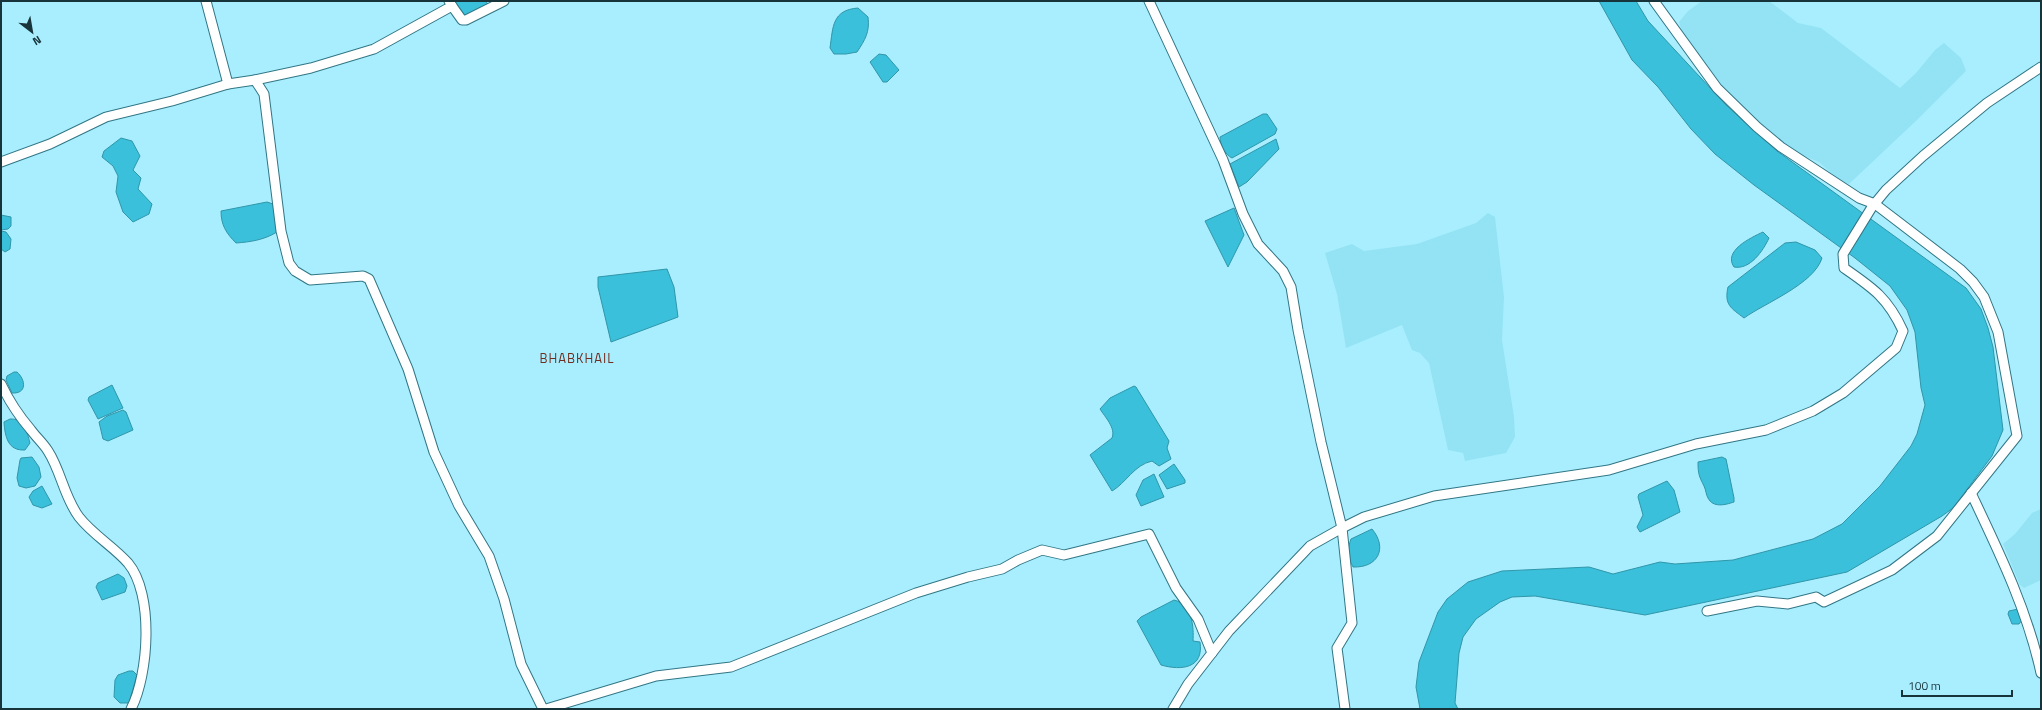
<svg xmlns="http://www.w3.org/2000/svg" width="2042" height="710" font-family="'Titillium Web',sans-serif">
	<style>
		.built { fill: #93e3f5 }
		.water { fill: #3ac0da; stroke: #3096aa }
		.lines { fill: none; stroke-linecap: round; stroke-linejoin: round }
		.minor-casing { stroke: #317685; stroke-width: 11 }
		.minor { stroke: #fff; stroke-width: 9 }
		.labels { text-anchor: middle; stroke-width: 3; stroke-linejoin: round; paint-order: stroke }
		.quarter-label { font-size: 13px; letter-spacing: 1px; fill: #712d1f; stroke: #a9eefe }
	</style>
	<rect width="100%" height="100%" fill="#a9eefe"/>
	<g class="built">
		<path d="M1702 1H1769L1798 23 1821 28 1900 88 1916 73 1935 50 1944 43 1961 58 1966 71 1918 119 1849 184 1840 181 1819 162 1789 150 1739 105 1718 82 1683 36 1679 22 1688 11Z"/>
		<path d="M1488 213 1495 217 1504 297 1502 340 1514 417 1515 437 1506 453 1465 461 1463 453 1448 450 1429 363 1420 353 1412 350 1402 325 1346 348 1337 294 1325 253 1352 244 1364 251 1417 244 1476 223Z"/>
		<path d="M2041 509V580L2024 588 2020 585 2003 544 2015 534 2032 513Z"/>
	</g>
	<g class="water">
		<path d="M453 1H486L488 5 463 19Z"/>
		<path d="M1599 1H1636L1648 21 1726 105 1777 151 1966 288 1981 309 1988 328 1993 347 2003 430 1992 456 1953 508 1942 516 1847 572 1645 615 1535 596 1512 597 1500 602 1476 619 1463 637 1459 653 1455 703 1458 709H1420L1416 687 1419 662 1438 612 1447 599 1468 582 1502 571 1589 567 1613 574 1660 562 1675 564 1733 560 1813 539 1842 524 1880 486 1911 446 1917 434 1925 405 1921 388 1915 332 1907 310 1890 286 1855 258 1754 185 1715 154 1691 129 1658 87 1632 60Z"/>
		<path d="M858 8 868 17C870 32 865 40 857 52L846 54H834L830 48C833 27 832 10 858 8Z"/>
		<path d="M879 54 886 55 899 70 887 82H883L870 62Z"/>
		<path d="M1263 114H1267L1277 129 1275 134 1232 158C1225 155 1220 144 1220 137Z"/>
		<path d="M121 138 132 141 140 156 133 170 141 178 138 189 152 204 149 214 133 222 123 212 116 192 118 176 113 166 102 157 104 151Z"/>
		<path d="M1276 139 1279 149 1247 182 1239 187 1230 164Z"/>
		<path d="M267 202 273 204 277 232C264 240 250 242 236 243 226 233 221 225 221 211Z"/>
		<path d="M1234 208 1244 235 1228 267 1205 221Z"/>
		<path d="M1 215 11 217V226L8 229 1 230Z"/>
		<path d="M1 231 6 232 11 239 10 249 5 252 1 249Z"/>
		<path d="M1763 232 1769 238C1763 251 1750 270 1734 267 1723 251 1750 238 1763 232Z"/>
		<path d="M1796 242 1815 250 1822 258C1814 284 1765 303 1744 318 1731 308 1724 305 1728 287L1785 243Z"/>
		<path d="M667 269 674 287 678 317 611 342 598 287V277Z"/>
		<path d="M14 372H17C26 380 27 394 12 393L6 380 7 376Z"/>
		<path d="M112 385 123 408 98 419 88 400 89 397Z"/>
		<path d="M1134 386 1136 387 1169 441 1167 448 1171 459 1159 466 1152 461C1134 465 1126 483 1112 491L1090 455 1112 438C1116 428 1105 417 1100 409L1110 398Z"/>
		<path d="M123 410 126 412 133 430 108 441 103 439 99 422 107 416Z"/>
		<path d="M10 419C24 418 27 432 30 443L25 450C8 451 5 437 4 422Z"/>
		<path d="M32 457 39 467 41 477 35 486 26 488 19 486 17 478 20 460 21 458Z"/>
		<path d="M1722 457 1726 459 1734 498V502C1725 505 1713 508 1708 498 1706 495 1706 490 1704 486 1699 476 1698 474 1698 462Z"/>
		<path d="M1174 464 1185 480V483L1167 489 1159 475Z"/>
		<path d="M1154 474 1164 497 1141 506 1136 495 1143 480Z"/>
		<path d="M1667 481 1674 490 1680 512 1640 532 1637 527 1643 515 1638 497 1639 494Z"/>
		<path d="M42 486 52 504 42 508 33 505 29 497 33 491Z"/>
		<path d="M1372 529C1388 548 1378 568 1353 567 1348 558 1347 549 1351 539Z"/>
		<path d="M118 574 124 578 127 586 125 592 102 600 96 587 98 583Z"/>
		<path d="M1174 600C1192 604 1194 627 1193 641L1200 642C1204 668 1182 671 1161 665L1137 621 1141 617Z"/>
		<path d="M2018 609 2022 620 2019 624H2012L2008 614 2009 611Z"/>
		<path d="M129 671H133L137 675 129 703H120L114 697 115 680 118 675Z"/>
	</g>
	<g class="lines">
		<defs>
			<g id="minor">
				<path d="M206 1 228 84 255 80 264 94 281 231 289 263 295 271 310 280 363 276 369 279 408 369 434 452 459 506 489 556 504 599 521 664 543 709"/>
				<path d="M1149 1 1223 160 1243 214 1258 244 1283 271 1291 287 1298 330 1321 442 1342 528 1352 623 1337 648 1345 709"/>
				<path d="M1654 1 1717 88 1757 127 1781 147 1859 198 1875 204 1960 269 1973 282 1984 297 1998 332 2017 436 1937 536 1892 570 1824 602 1816 597 1788 604 1757 601 1707 611"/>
				<path d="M452 6 462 20H466L504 1"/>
				<path d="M255 80 311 68 374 49 452 6 449 1"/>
				<path d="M1 162 50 144 106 117 172 101 228 84"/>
				<path d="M1 384C9 401 19 416 31 430 36 437 43 443 48 451 61 471 64 497 79 517 93 535 113 546 128 563 154 594 149 674 131 709"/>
				<path d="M1971 493C1999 552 2027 609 2041 673"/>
				<path d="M546 709 656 676 731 667 916 593 968 577 1002 569 1018 560 1042 550 1064 555 1149 534 1176 588 1198 619 1212 653"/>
				<path d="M1173 709 1188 684 1229 631 1310 546 1342 528 1364 517 1434 496 1609 470 1696 444 1766 430 1813 411 1843 393 1896 348 1903 331C1888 298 1873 288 1844 268L1843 254 1872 207 1886 190 1923 156 1987 103 2041 67"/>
			</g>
		</defs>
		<use href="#minor" class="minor-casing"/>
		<use href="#minor" class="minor"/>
	</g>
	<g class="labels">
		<g class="quarter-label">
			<text x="577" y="363">BHABKHAIL</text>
		</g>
	</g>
	<rect width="2042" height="710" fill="none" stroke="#18343b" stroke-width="4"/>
	<g transform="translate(32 32) rotate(149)" stroke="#a9eefe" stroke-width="3" paint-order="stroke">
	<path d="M0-3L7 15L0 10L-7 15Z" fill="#18343b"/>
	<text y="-6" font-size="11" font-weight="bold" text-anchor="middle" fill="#18343b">N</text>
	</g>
	<path d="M1902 690v6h110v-6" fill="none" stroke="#18343b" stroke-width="2"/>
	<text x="1908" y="690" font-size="12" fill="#18343b" stroke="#a9eefe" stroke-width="3" paint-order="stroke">100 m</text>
</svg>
